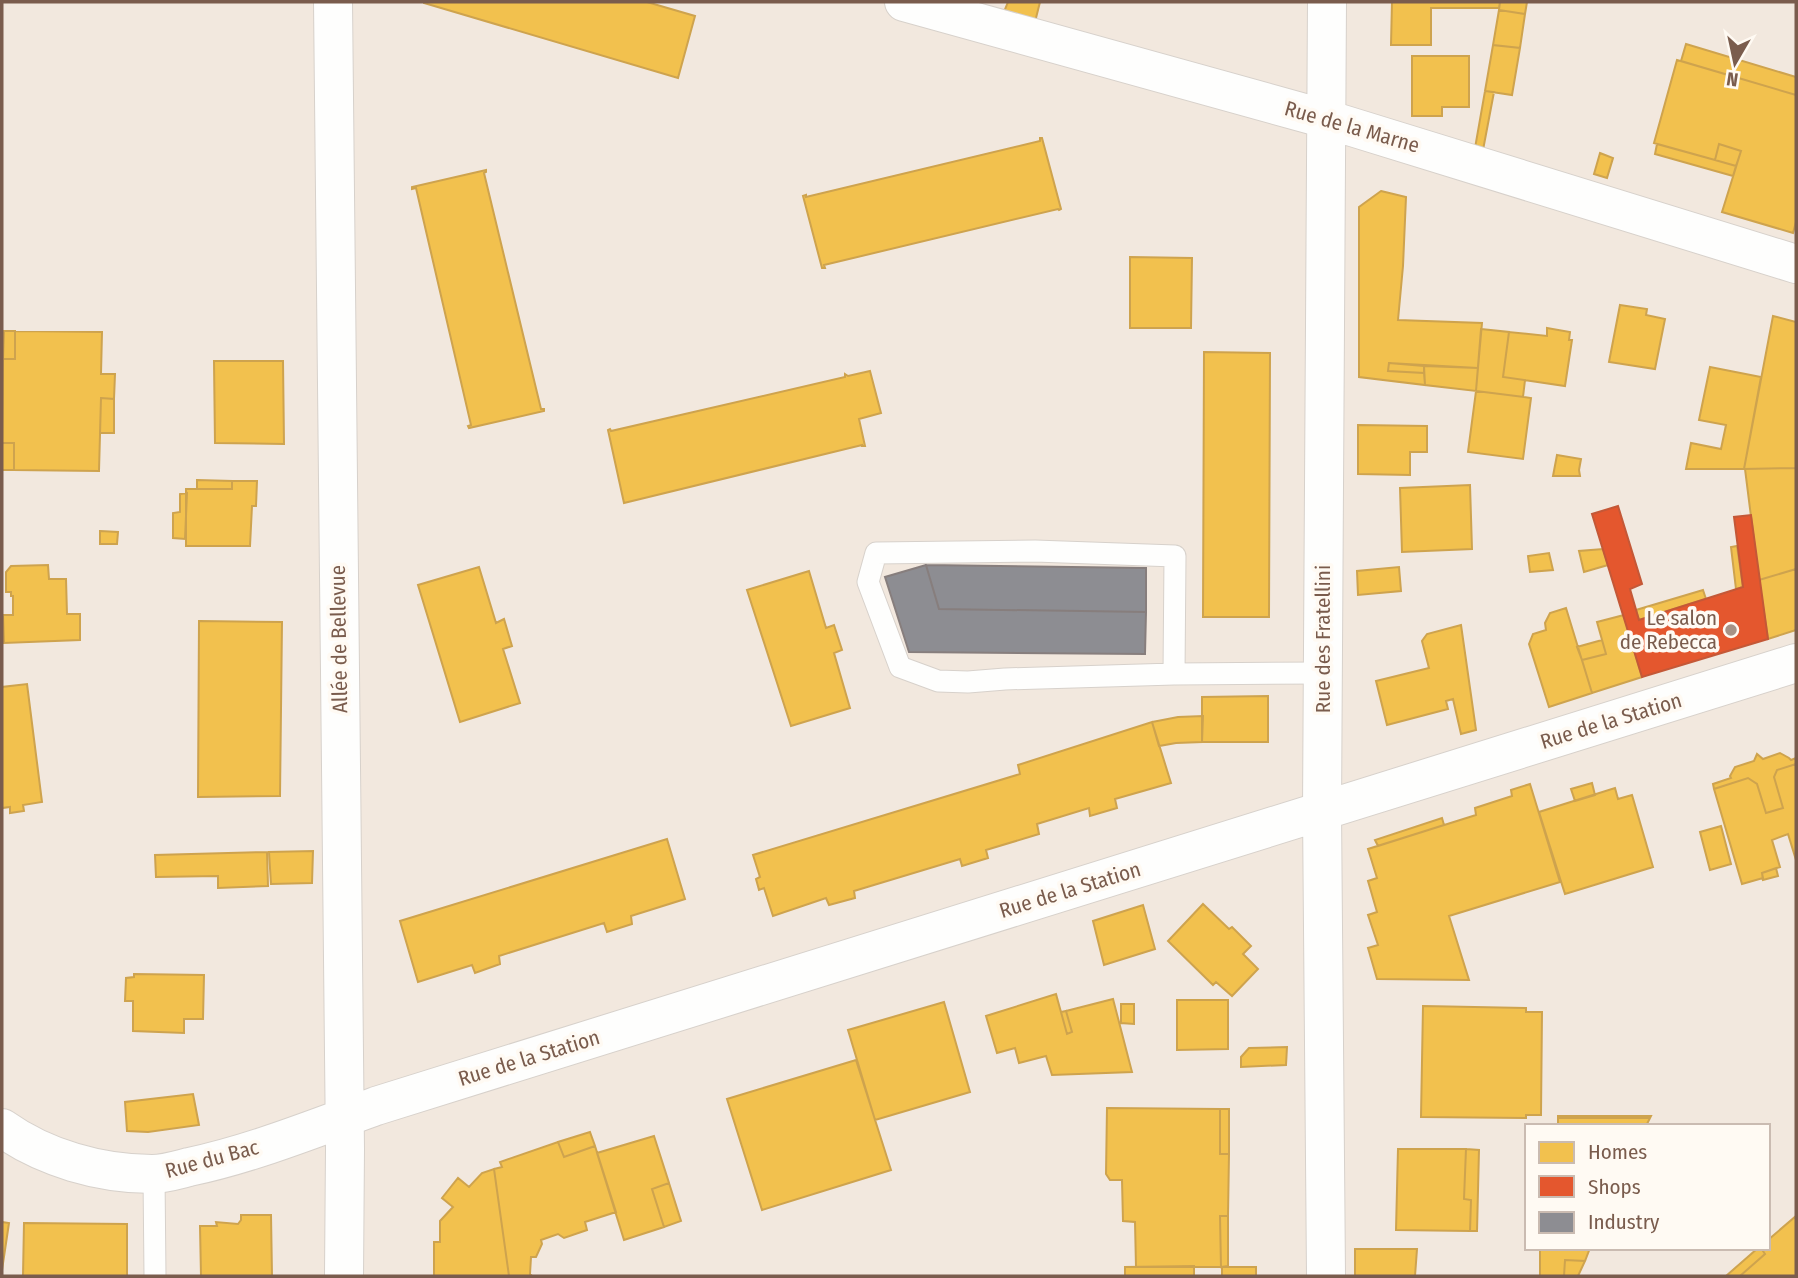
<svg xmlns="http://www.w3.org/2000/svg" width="1798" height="1278" font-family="'Fira Sans Condensed',sans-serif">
<rect width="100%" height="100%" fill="#f9f5f0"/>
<path fill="#f2e8de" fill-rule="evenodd" d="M2 2H1796V1276H2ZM1527 1126H1768V1248H1527Z"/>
<path fill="#f2c14e" stroke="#cea34e" stroke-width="2" d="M424 2H647L695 16 678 78 424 3Z
M1008 2H1040L1035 22 1004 12Z
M1392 2H1500L1499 8H1431V45H1391Z
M1500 2H1527L1525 14 1499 10Z
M1499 10 1525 14 1520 48 1493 45Z
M1686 44 1796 77V95L1681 61Z
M1493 45 1520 48 1512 95 1485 91Z
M1412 56H1469V107H1442V116H1412Z
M1677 60 1796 95V222L1793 233 1722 212 1741 151 1719 144 1715 160 1654 143Z
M1485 91 1494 92 1483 150 1475 148Z
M1040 138H1042L1061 209 1059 210 1058 209 824 265 825 268H822L803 196 806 195V197L1040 141Z
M1657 144 1715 160 1736 166 1733 176 1655 154Z
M1719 144 1741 151 1736 166 1715 160Z
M1600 153 1613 158 1607 178 1594 174Z
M486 170V172L484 173 541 409H544V411L469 428 468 426 471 425 416 188 412 189V187Z
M1381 191 1406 197 1403 266 1398 320 1482 323 1478 368 1389 363 1388 371 1424 373 1425 385 1359 377V207Z
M1130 257 1192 258 1191 328H1130Z
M1620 305 1647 309 1646 315 1665 319 1655 369 1609 362Z
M1773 316 1796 322V468L1744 469Z
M1547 328 1570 332 1569 340H1572L1565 386 1503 377 1509 332 1547 336Z
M1481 329 1509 332 1503 377 1525 380 1523 397 1476 391Z
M4 331H15V359H3Z
M15 331 102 332 101 374H115L114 399 101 398 99 471 14 470V443H2L3 359H15Z
M1204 352 1270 353 1269 617H1203Z
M214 361H283L284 444 215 443Z
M1389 363 1424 366V373L1388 371Z
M1424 366 1478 368 1476 391 1425 385Z
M1710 367 1761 377 1744 469H1686L1691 443 1721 449 1726 425 1699 420Z
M870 371 881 413 859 419 865 446H862V445L624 503 608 430 610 429 611 431 845 377V374L848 376Z
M1476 391 1531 398 1523 459 1468 452Z
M101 398 114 399V433H100Z
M1358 425 1427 426V452H1410V475L1358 474Z
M2 443H14V470H2Z
M1557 455 1581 459 1579 470 1580 476H1553Z
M1796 468V569L1759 580 1745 469Z
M197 480 232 481V489H197Z
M232 481H257L256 506H252L250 546H186V489H232Z
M1470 485 1472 549 1402 552 1400 488Z
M187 493 185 539 173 538V513L180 512V494Z
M100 531 118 532 117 544H100Z
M1737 546 1743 587 1736 589 1731 547Z
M1603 549 1608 565 1584 572 1579 551Z
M1549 553 1553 570 1530 572 1528 556Z
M48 565 49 579H66L67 614H80V640L4 643 3 615H13V596H11V592H6V572L11 566Z
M479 567 496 623 504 619 512 646 503 649 520 703 460 722 418 585Z
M1399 567 1401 591 1358 595 1357 571Z
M1796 569V630L1768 639 1759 580Z
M809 571 826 628 834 625 842 650 834 653 850 708 791 726 747 590Z
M1703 590 1706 599 1639 620 1636 610Z
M1566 608 1592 693 1549 707 1529 644 1533 634 1546 630 1545 623 1550 613Z
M1624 615 1642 677 1592 693 1582 660 1606 654 1597 622Z
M199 621 282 622 280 796 198 797Z
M1461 625 1476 730 1461 734 1453 699 1446 701 1448 709 1387 725 1376 681 1429 668 1422 641 1427 634Z
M1602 640 1606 654 1582 660 1577 647Z
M27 684 42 802 23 805 24 811 10 813V807L2 808V687Z
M1268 696V742H1202V697Z
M1203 716 1202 742 1176 743 1159 746 1152 722 1178 717Z
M1152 722 1171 783 1115 799 1117 808 1090 816 1089 808 1037 824 1039 834 986 850 988 858 962 866 960 859 854 891 855 898 829 905 826 898 773 916 764 888 759 890 756 879 760 877 753 855 1020 774 1018 765Z
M1780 753 1789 758 1791 760 1796 758V764L1777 770 1774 777 1783 808 1766 813 1757 784 1748 778 1714 789 1713 784 1731 778 1730 776 1735 767 1754 761 1757 754 1763 759Z
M1796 764V860L1788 834 1772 840 1780 867 1762 873 1763 878 1742 884 1714 789 1748 778 1757 784 1766 813 1783 808 1774 777 1777 770Z
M1592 783 1595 795 1575 801 1571 789Z
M1530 784 1560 882 1449 916 1469 980 1377 979 1368 948 1378 945 1368 915 1377 912 1368 881 1377 878 1368 849 1476 815 1475 808 1512 796 1511 790Z
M1615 788 1618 799 1632 795 1653 867 1565 894 1539 812Z
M1442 818 1444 825 1378 846 1375 840Z
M1721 826 1731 864 1710 870 1700 832Z
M667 839 685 899 631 916 632 924 607 932 604 923 499 956 500 964 475 973 472 965 418 982 400 921Z
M313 851 312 883 271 884 269 852Z
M267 852 268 886 218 888V876L156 877 155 855Z
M1776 868 1778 876 1763 880 1762 873Z
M1203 904 1229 929 1232 927 1251 946 1243 954 1258 969 1232 996 1216 982 1213 985 1168 941Z
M1143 905 1155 949 1104 965 1093 921Z
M134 974 204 975 203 1019H184V1033L133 1031V1001H125L126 978 134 977Z
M1056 994 1067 1034 1072 1032 1066 1011 1113 999 1132 1072 1052 1075 1046 1056 1019 1063 1015 1048 997 1053 986 1016Z
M1177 1000H1228V1049L1177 1050Z
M944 1002 970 1092 875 1120 848 1030Z
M1121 1004H1134V1024L1121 1023Z
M1423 1006 1526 1008V1012H1542L1541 1115H1526V1118L1421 1117Z
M1066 1011 1072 1032 1067 1034 1061 1012Z
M1287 1047 1286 1065 1241 1067V1057L1249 1048Z
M856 1060 891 1170 762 1210 727 1099Z
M193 1094 199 1125 148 1132 127 1131 125 1102Z
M1107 1108 1220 1109V1154H1229L1228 1216H1220L1221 1267H1136L1135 1222 1123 1221 1122 1180H1110L1106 1174Z
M1220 1109H1229V1154H1220Z
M1558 1116H1651L1650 1118H1558Z
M1558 1118H1650L1646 1126H1558Z
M590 1132 595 1146 564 1157 558 1142Z
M654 1136 669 1183 652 1189 664 1227 624 1240 597 1153Z
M558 1142 564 1157 595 1146 616 1212 585 1222 587 1230 564 1238 558 1234 541 1240 542 1244 536 1257H531L530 1274 532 1276H509L494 1169 502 1167 500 1162Z
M1398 1149H1466L1464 1199 1471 1200 1470 1231 1396 1230Z
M1466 1149 1479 1150 1477 1231H1470L1471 1200 1464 1199Z
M494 1169 509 1276H434V1242H440V1221L453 1207 442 1198 458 1178 469 1187 482 1173Z
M669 1183 681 1221 664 1227 652 1189Z
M241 1215H271L272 1276H201L200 1226H217L216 1222 238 1224 241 1220Z
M1220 1216H1228V1266L1221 1267Z
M1796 1216V1276H1740L1765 1254 1761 1248H1768V1240Z
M2 1222 9 1223 2 1270Z
M24 1223 127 1224V1276H23Z
M1540 1248H1590L1585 1261 1565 1260 1564 1276H1540Z
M1758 1248H1761L1765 1254 1740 1276H1726Z
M1355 1249H1417L1415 1276H1355Z
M1565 1260 1585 1261 1578 1276H1564Z
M1194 1266V1276H1125V1267Z
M1222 1267H1256V1276H1222Z"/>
<path fill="#e4572e" stroke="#c45837" stroke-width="2" d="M1618 506 1642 584 1630 589 1639 620 1743 587 1734 517 1751 515 1768 639 1642 677 1592 514Z"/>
<path fill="#8d8d92" stroke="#877e7d" stroke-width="2" d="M926 565 1146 568V612L939 609Z
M926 565 939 609 1146 612 1145 654 909 652 885 577Z"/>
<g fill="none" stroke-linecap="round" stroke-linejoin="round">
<defs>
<path id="service" d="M1174 674 1175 556 1035 551 876 553 868 582 900 667 938 681 968 682 1005 679 1174 674 1322 673
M154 1175 155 1276"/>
<path id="minor" d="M333 2 345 1149 344 1276
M904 2 1326 119 1796 264
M2 1128C44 1158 100 1174 152 1174 164 1174 177 1170 189 1167 251 1154 316 1128 376 1106L1796 663
M1326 1276 1322 811 1327 2"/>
</defs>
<use href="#service" stroke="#d7d1cb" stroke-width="23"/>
<use href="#minor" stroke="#d7d1cb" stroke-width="40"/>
<use href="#service" stroke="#fefefd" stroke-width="21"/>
<use href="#minor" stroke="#fefefd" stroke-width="38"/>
</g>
<circle fill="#a69286" stroke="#fffaf3" stroke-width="2.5" cx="1731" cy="630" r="7"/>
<g text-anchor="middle" stroke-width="7" stroke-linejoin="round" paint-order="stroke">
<g font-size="21" fill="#7a5c4d" stroke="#fffaf3">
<text transform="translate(1352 127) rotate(16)" y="7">Rue de la Marne</text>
<text transform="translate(339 639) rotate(-91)" y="7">Allée de Bellevue</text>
<text transform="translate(1323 639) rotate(-90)" y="7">Rue des Fratellini</text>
<text transform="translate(1611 721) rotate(-17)" y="7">Rue de la Station</text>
<text transform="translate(1070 890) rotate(-17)" y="7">Rue de la Station</text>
<text transform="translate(529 1058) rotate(-17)" y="7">Rue de la Station</text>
<text transform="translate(212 1159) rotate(-15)" y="7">Rue du Bac</text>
</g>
<g font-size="21" fill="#7a5c4d" stroke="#fffaf3" text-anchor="end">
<text x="1717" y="625">Le salon<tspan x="1717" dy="24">de Rebecca</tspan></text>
</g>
</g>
<rect width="1798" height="1278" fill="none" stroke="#7a5c4d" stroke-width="7"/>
<rect x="1525" y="1124" width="245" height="126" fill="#fffaf3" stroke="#cabbb1" stroke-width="2"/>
<rect x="1539" y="1142" width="35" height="21" fill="#f2c14e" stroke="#cabbb1" stroke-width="2"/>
<text x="1588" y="1159" font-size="21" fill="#7a5c4d">Homes</text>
<rect x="1539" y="1176" width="35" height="21" fill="#e4572e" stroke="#cabbb1" stroke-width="2"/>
<text x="1588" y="1194" font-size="21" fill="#7a5c4d">Shops</text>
<rect x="1539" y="1212" width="35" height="21" fill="#8d8d92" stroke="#cabbb1" stroke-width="2"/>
<text x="1588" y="1229" font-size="21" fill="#7a5c4d">Industry</text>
<g transform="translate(1735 63) rotate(189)" stroke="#fffaf3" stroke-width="5" paint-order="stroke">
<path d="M0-5L12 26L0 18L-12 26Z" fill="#7a5c4d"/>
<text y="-10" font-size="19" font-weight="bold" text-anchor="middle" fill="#7a5c4d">N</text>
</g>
</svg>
